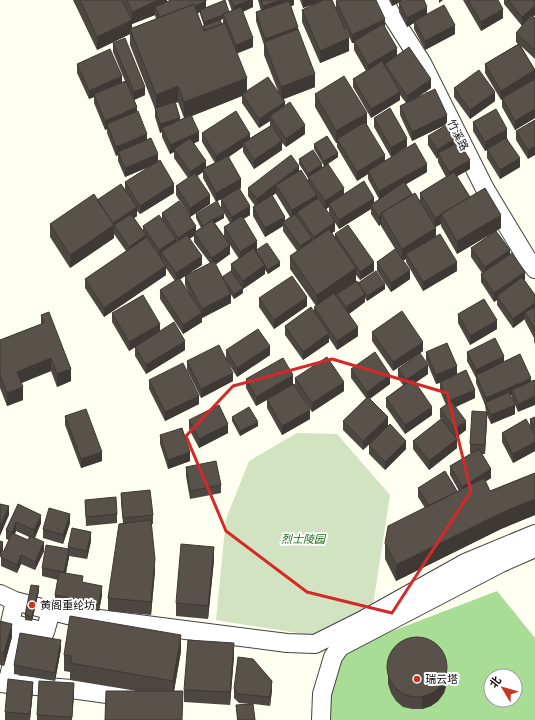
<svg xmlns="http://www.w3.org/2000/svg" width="535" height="720" font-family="'Noto Serif','Noto Sans SC',serif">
<rect width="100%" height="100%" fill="#fffff1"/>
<path fill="#a9dd96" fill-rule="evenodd" d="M497 591 535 638V720H326L327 691 343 650ZM491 676H515V700H491Z"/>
<path fill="#d1e3c0" d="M297 433 337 434 390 495 372 612 316 636 216 620 226 519 249 461Z"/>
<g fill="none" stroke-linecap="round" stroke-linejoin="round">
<defs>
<path id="minor" d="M384 0 392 16 422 63 485 189 526 257 535 269
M0 594 15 601 68 615 287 643 315 644 361 621 465 563 535 534
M15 601 10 623 45 632 51 611
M0 683 71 689 129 697
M7 684 21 627
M321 720 322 694 333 657 340 647 501 563 535 548"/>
</defs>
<use href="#minor" stroke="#424242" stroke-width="20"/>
<use href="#minor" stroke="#fff" stroke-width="18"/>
</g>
<path fill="#4c4740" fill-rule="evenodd" d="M73 0H167V2L169 1V0H206V8L229 12 232 11 228 0H253V7L243 12 253 47 237 53 247 91H278L264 55V45L256 21V12L261 11 258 0H294V5L291 6 315 87 284 99 285 106 305 134 286 147 282 143V150L254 169 243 152V147L229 157 241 188 240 189 250 215 243 219 257 249 280 266 268 274 265 270V274L243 289V293L234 299 230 293 231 303 202 318V322L183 334 160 299V290L175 281 166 268V275L104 317 85 288V279L126 251 114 234V238L70 268 50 237V224L97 200 125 189V182L153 165 125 177 118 161V155L116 156 107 133V129L105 130 94 103V97L89 99 77 73V64L122 82 125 81 113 52V43L145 95 134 100 137 112 147 139 158 162 174 193 140 214 137 211V216L134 218 143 231V226L162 218V213L196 231 201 228 196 218V214L224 218 215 223 230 245 224 236V227L230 223 221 208V199L224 197 216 202 203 178V172L197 176 210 204 190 217 176 195V186L188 178 174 158V152L170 154 162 137V132L160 133 155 117V109L130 45V34L97 50ZM200 12V14L204 26 203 29 197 14ZM155 15 156 19 132 28V23V24ZM223 19V23L222 24 220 20ZM242 96V103L259 128 270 121V126L250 138 202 133V142L215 163 206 167 194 143 199 141 192 116ZM178 102 184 118 180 120 176 103ZM194 236V242L210 263 185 276V285L190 295 180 279 202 265 190 238ZM230 245 239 259 231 264V272L222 278 215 265 230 254Z
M300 0H332L336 8V1L385 27 397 55 431 88 413 100 447 124 412 141 400 115V106L406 103 400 95V100L371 118 353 87V79L366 71 354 50V43H352L345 28 349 51 320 63 302 22V10L316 3 303 8Z
M389 0H404L392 6Z
M463 0H498L503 18 481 31Z
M504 0H534L535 1V15L533 17 535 18V59L521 46 535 70V118L515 130 502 107V99L501 100 485 73V64L518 44 516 42V33L522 26 504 4Z
M399 3 427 14 455 34 425 50 414 29V23L407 27 399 12Z
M454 88 495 101 470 119 454 97Z
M315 94 367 125 385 161 427 172 406 184 412 194 420 201V193L446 177 438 162V157L437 159 428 145V136L456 143 470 169 457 176 470 197 501 228 496 231 525 281 535 295V344L534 342V338L525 321V319L513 328 497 305V300L494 302 481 282V274L482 273 471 257V248L494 232 457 254 441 226V224L435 227 426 212 436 236 457 271 423 291 406 262V259L403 261 410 279 391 292 377 271V262L397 252 381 226V224L379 226 371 214V209L339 229 329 213V207L326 209 335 231 332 233 335 237V234L374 271 360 280 356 275V281L358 283 385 289 367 301 365 298V302L349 314 358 336 337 350 329 338V342L303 360 285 335V326L314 312V307L316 306 290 269V256L297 251 283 231V226L265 237 253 216V207L255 206 248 196V188L299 171 308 181V178L299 164V159L322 167 324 166 314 149V144L338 157 328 164 344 194 374 203 379 199 368 179V174L357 181 337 147V143H336L315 107ZM276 193V194L290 217 285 221 272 196Z
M374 118 407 147 391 157 374 127Z
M535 120 528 159 516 140V131Z
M473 122 507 138 520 167 500 179 487 158V150L485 151 473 131Z
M259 298 307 306 274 329 259 307Z
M112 313 160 331 185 350 146 374 135 356V347L129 351 112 322Z
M458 314 497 329 470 345 458 323Z
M41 315 71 381 57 387 51 371 22 383 23 400 7 406 0 388V340L41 324Z
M372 332 423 351 393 371 372 341Z
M226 350 270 355 237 377 227 361 233 381 201 398 187 370V361L226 358Z
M426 352 457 374 475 398 456 407 466 430 456 438 457 448 429 470 413 449V441L441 419 440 418V409L446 405 440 391V383L436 384 428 365V374L415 383 432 415 405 434 386 407V398L403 385 398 378V369L428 364 426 361Z
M467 352 504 362 520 354 518 412 512 398V395L511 396 515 414 491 424 487 415 485 454H482L491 478 485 482 490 491 535 473V515L501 529 396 581 385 559V543L425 508 418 497V488L457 492 459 491 450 475V466L472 453H470V444L486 412 485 405 476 383V378L467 361Z
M351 369 390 384 370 399 388 426 363 450 343 430V421L366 398 351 378Z
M295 378 344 391 312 412 302 397 310 419 282 435 267 408V400L256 406 246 388V379L293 384 295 386Z
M149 380 199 404 165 421 149 389Z
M65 416 102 461 81 468 65 425Z
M232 417 258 426 240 436 232 421Z
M535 417V451L513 463 502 442V433L530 427V419Z
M189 420 228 433 199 448 189 429Z
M160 435 190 461 168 469 160 444Z
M369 445 406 449 385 470 369 454Z
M186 467 221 485V493L190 499 186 476Z
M121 493 153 515V524H151L155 571 151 615 108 611V598L123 523 121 502Z
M85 500 117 514V523L86 526Z
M18 504 41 523 35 538 44 551 35 570 21 564 17 573 1 566V557L9 540 6 539V530ZM16 531 29 537 28 540 15 534Z
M70 523 63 544 43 538V529Z
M91 541 87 559 69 556 66 574 83 582 102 595 99 611 55 604V595L58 580 42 576V568L68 549V547Z
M214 560 208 619 176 616V603Z
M39 591 32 621 25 620V615Z
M0 621 12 637 4 666 0 665Z
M61 649 55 681 14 674V665Z
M181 651 174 691H137L70 680V672L64 671V655Z
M234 656 230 705 184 702V690Z
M388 671 447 683 444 693 438 701 431 706 422 709H412L403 707 396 701 391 693 388 684Z
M234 689 272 690 270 706 253 704 255 720H237L236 705 250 704 239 703 234 698Z
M33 690 30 720H5V712Z
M74 692 72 720H37V715Z"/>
<path fill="#3e3934" d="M159 0H167V9L155 7V15L132 24V12Z
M250 0H253V7L234 15V6Z
M282 0H294V5L263 15V6Z
M303 0H325L303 8Z
M392 0H404L392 6Z
M439 0H443L439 3Z
M206 1V10H200V12L162 30V21Z
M535 6V15L522 26V17Z
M427 7V16L414 21V23L407 27V18Z
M503 9V18L481 31V22Z
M223 15V19L204 27V22Z
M385 19V27L354 41V43H352V35Z
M132 20V33L130 29V34L97 50V37Z
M455 25V34L425 50V41Z
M298 27V36L265 44V39Z
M253 38V47L236 54V45Z
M349 38V51L320 63V51Z
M397 48V57L368 74V65Z
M535 70V79L502 98V99L501 100V91Z
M315 74V87L281 100V87Z
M122 76V85L94 94V97L89 99V91Z
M247 78V94H242V96L184 119V102Z
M431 79V88L407 105V96Z
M178 86V102L156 111V95Z
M145 87V95L134 100V92Z
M400 92V100L371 118V109Z
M495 92V101L470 119V110Z
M285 102V111L270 116V121L259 128V119Z
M137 107V116L107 124V129L105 130V121Z
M535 109V118L515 130V121Z
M367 113V125L337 139V143H336V131Z
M447 115V124L412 141V132Z
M180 118V127L162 128V132L160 133V124Z
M305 125V134L286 147V139Z
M507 129V138L485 151V142Z
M199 132V141L176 152 174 149V152L170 154V145Z
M147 134V143L118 152V155L116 156V147Z
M250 134V143H243V147L216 165V156Z
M407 138V147L391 157V148Z
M456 138V146L438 153V157L437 159V150Z
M282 141V150L254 169V160Z
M535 146V155L528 159V150Z
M338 153V157L324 166V161Z
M158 154V163L125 177V168Z
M385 155V164L368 171V174L357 181V172Z
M520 158V167L500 179V170Z
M470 160V169L449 181V172Z
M206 161V170L203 169V172L190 181V172Z
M322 164V169L308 178V174Z
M427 164V172L379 200V191Z
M299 166V175L276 185V193L257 208V199Z
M241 179V188L216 202V193Z
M174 184V193L140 214V206Z
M344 188V196L329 204V207L325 210V201Z
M210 195V204L190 217V208Z
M317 195V204L297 212V216L292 219V210Z
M374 198V207L371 205V209L339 229V220Z
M250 206V215L232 226V217Z
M137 207V216L117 230 114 225V238L70 268V255L113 223Z
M224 214V218L203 230V226Z
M381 215V224L379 226V217Z
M441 215V224L435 227V218Z
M501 215V228L457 254V241Z
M285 217V224L283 222V226L265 237V228Z
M335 222V231L314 245V237Z
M196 226V235L194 233V236L178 246V238Z
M436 228V241L406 254V259L402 261V249Z
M146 235V244L129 256V247Z
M312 238V246L300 255V246Z
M176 239V248L161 252V258L159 259V250Z
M257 241V250L240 261V252Z
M230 245V254L212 267V258Z
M510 250V259L485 276V267Z
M202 256V265L176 282V273Z
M280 262V266L268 274V270Z
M374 262V271L360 280V272Z
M457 262V271L423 291V282Z
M265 265V274L243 289V281Z
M166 266V275L104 317V308Z
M356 268V281L317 308V295Z
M410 270V279L391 292V283Z
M525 272V281L499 299 497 296V300L494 302V293Z
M385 284V289L367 301V296Z
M243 288V293L234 299V294Z
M231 294V303L202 318V309Z
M365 294V302L346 316V307Z
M307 297V306L274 329V320Z
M535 303V312H525V319L513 328V319Z
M202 313V322L183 334V325Z
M497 320V329L470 345V336Z
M160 324V332L129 351V342Z
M358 327V336L337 350V341Z
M329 333V342L303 360V352Z
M185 341V350L146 374V365Z
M423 342V351L393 371V362Z
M270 346V355L237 377V368Z
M504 356V365L476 375V370Z
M51 358V371L17 384V372Z
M428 365V374L406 389V380Z
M457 366V375L436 384V375Z
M71 369V381L57 387V374Z
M233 373V381L201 398V389Z
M293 375V384L256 406V397Z
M390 375V384L367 400V392Z
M531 378V387L512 390V395L487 407 486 405V398Z
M344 382V391L312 412V403Z
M23 387V400L7 406V393Z
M475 390V398L448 410V401Z
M199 396V404L165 421V412Z
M535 396V405L518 412V404Z
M515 405V414L491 424V415Z
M432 407V415L405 434V425Z
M310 410V419L282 435V426Z
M487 412V421L485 454V445Z
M388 417V426L363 450V441Z
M466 421V430L455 438V429Z
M258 422V426L240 436V431Z
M228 424V433L199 448V439Z
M457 439V448L429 470V461Z
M406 441V449L385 470V462Z
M535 442V451L513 463V454Z
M102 452V461L81 468V459Z
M190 452V461L168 469V460Z
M491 469V478L462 496V487Z
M535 499V515L501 529 396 581V565L501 513Z
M9 506V515L0 536V527Z
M70 514V523L63 544V535Z
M41 515V523L34 539V530Z
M16 522V531L12 541V533Z
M91 532V541L87 559V551Z
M3 542V551L0 558V550Z
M44 542V551L35 570V562Z
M214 547V560L208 619V606Z
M69 549V558L64 581V572Z
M21 555V564L17 573V565Z
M155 559V571L151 615V602Z
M39 586V591L32 621V617Z
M102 586V595L99 611V603Z
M12 624V637L4 666V653Z
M181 635V651L173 697V681Z
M61 640V649L55 681V673Z
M234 643V656L230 705V692Z
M447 670V683L444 693 438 701 431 706 422 709V697Z
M272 681V690L270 706V697Z
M33 682V690L30 720V714Z
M74 683V692L72 720Z"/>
<path fill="#58524b" stroke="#3e3934" d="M80 0H122L132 20 97 37Z
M127 0H159L132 12Z
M171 0H206V1L195 6 194 4 160 17 155 7Z
M225 0 229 12 223 14V15L204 22 200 10Z
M231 0H250L234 6Z
M261 0H282L263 6Z
M323 0H332L349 38 320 51 302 10Z
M338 0H376L385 19 352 35 336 1Z
M406 0H424L427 7 407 18 399 3Z
M468 0H498L503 9 481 22Z
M508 0H534L535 1V6L522 17Z
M289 1 298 27 265 39 256 12Z
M194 4 204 31 225 23 247 78 184 102 178 86 156 95 130 29Z
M444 5 455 25 425 41 414 21Z
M241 7 253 38 236 45 223 14Z
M531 15 535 18V50L516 33Z
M220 20 222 24 205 30 203 26Z
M383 24 397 48 368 65 354 41Z
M298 29 315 74 281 87 264 42Z
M125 38 145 87 134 92 113 43Z
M519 44 535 70 501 91 485 64Z
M409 47 431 79 407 96 385 64Z
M110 49 122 76 89 91 77 64Z
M382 61 400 92 371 109 353 79Z
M479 70 495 92 470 110 454 88Z
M344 76 367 113 336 131 315 94Z
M268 77 285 102 259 119 242 94Z
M535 79V109L515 121 502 98Z
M126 81 137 107 105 121 94 94Z
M435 89 447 115 412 132 400 106Z
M175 102 180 118 160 124 155 108Z
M290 102 305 125 286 139 270 116Z
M390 108 407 138 391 148 374 118Z
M496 109 507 129 485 142 473 122Z
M138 111 147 134 116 147 107 124Z
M236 111 250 134 216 156 202 133Z
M191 115 199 132 170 145 162 128Z
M535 120V146L528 150 516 131Z
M365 122 385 155 357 172 337 139Z
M448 124 456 138 437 150 428 136Z
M272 125 282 141 254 160 243 143Z
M327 136 338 153 324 161 314 144Z
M151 138 158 154 125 168 118 152Z
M190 138 206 161 190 172 174 149Z
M506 138 520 158 500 170 487 149Z
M459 142 470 160 449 172 438 153Z
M415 143 427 164 379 191 368 171Z
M313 150 322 164 308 174 299 159Z
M291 155 299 166 257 199 248 188Z
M228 156 241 179 216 193 203 169Z
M160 160 174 184 140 206 125 182Z
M328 164 344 188 325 201 308 177Z
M301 170 317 195 292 210 276 185Z
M454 172 470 197 441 214V215L435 218 420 193Z
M195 173 210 195 190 208 176 186Z
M364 181 374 198 339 220 329 204Z
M404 182 412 194 381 213V215L379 217 371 205Z
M121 184 137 207 113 223 97 200Z
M239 188 250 206 232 217 221 199Z
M485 188 501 215 457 241 441 214Z
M415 193 436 228 402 249 381 213Z
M94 194 114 225 70 255 50 224Z
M272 195 285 217 265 228 253 207Z
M318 198 335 222 314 237 297 212Z
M179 201 196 226 178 238 162 213Z
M217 201 224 214 212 220 203 226 196 214Z
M131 214 146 235 129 247 114 225Z
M295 214 312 238 300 246 283 222Z
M159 215 176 239 159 250 143 226Z
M242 216 257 241 240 252 224 227Z
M212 220 230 245 212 258 194 233Z
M348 225 374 262 360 272 335 234Z
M329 229 356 268 317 295 290 256Z
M496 231 510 250 485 267 471 248Z
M440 234 457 262 423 282 406 254Z
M187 235 202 256 176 273 161 252Z
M147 237 166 266 104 308 85 279Z
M267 243 280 262 268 270 255 251Z
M254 248 265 265 243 281 231 264Z
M395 249 410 270 391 283 377 262Z
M512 253 525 272 494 293 481 274Z
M214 261 231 294 202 309 185 276Z
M231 271 243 288 234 294 222 277Z
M376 271 385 284 367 296 358 283Z
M292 276 307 297 274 320 259 298Z
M522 277 535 295V303L513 319 497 296Z
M179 278 202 313 183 325 160 290Z
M357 281 365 294 346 307 337 294Z
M334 293 358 327 337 341 314 307Z
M143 295 160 324 129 342 112 313Z
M484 299 497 320 470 336 458 314Z
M311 307 329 333 303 352 285 326Z
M535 307V330L525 312Z
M402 311 423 342 393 362 372 332Z
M49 312 71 369 57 374 51 358 17 372 23 387 7 393 0 375V340L44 323 41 315Z
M174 322 185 341 146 365 135 347Z
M258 329 270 346 237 368 226 350Z
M495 338 504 356 476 370 467 352Z
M447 343 457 366 436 375 426 352Z
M219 345 233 373 201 389 187 361Z
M375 352 390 375 367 392 351 369Z
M420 353 428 365 406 380 398 369Z
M520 354 531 378 486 398 476 375Z
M327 357 344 382 312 403 295 378Z
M283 358 293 375 256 397 246 379Z
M183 363 199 396 165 412 149 380Z
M466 370 475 390 448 401 440 382Z
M413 379 432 407 405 425 386 398Z
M534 380 535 381V396L518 404 512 390Z
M294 384 310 410 282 426 267 399Z
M509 392 515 405 491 415 485 403Z
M368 397 388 417 363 441 343 421Z
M451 401 466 421 455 429 440 409Z
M219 405 228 424 199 439 189 420Z
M249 407 258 422 240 431 232 417Z
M86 409 102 452 81 459 65 416Z
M472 411 487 412 485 445 470 444Z
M535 417V428L530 419Z
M441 419 457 439 429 461 413 441Z
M526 419 535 435V442L513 454 502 433Z
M390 424 406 441 385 462 369 445Z
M182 428 190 452 168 460 160 435Z
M479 449 491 469 462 487 450 466Z
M216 461 221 485 190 491 186 467Z
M445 471 457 491 447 497 429 506 418 488Z
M535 473V499L501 513 396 565 385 543 388 526 484 478 490 491Z
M150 490 153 515 123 518 121 493Z
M116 497 117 514 86 517 85 500Z
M0 504 9 506 0 527Z
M18 504 41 515 34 530 16 522 12 533 6 530Z
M49 508 70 514 63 535 43 529Z
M151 520 155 559 151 602 108 598 119 524Z
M72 528 91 532 87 551 68 547Z
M12 533 28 540 30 536 44 542 35 562 21 555 17 565 1 557Z
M0 541 3 542 0 550Z
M181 544 214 547 208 606 176 603Z
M46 545 69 549 64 572 42 568Z
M59 572 83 576 82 582 102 586 99 603 55 595Z
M31 585 39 586 32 617 25 615Z
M70 616 181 635 173 681 70 663 72 656 64 655Z
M0 621 12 624 4 653 0 652Z
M20 633 61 640 55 673 14 665Z
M387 667a30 30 0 1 1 60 0a30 30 0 1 1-60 0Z
M188 640 234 643 230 692 184 690Z
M238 657 253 659 272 681 270 697 239 694 234 689Z
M8 679 33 682 30 714 5 712Z
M39 681 74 683 72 717 37 715Z
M106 691H183L182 720H105Z
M253 704 255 720H238L236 705Z"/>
<path fill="none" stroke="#d62828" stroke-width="3" stroke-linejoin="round" d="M332 359 447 393 471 491 392 613 307 592 226 531 186 436 233 386Z"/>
<g fill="#c63720" stroke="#fff" stroke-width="1.5">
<circle cx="32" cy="605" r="4"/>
<circle cx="417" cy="679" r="4"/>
</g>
<g text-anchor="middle" stroke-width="4" stroke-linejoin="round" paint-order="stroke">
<g font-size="11" fill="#0f0f0f" stroke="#fff">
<text transform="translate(458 135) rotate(63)" y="4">竹溪路</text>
</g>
<g font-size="11" font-style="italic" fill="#1d6a1b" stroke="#fff">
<text x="303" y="543">烈士陵园</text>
</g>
<g font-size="11" fill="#0f0f0f" stroke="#fff" text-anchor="start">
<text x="40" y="609">黄阁重纶坊</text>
<text x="425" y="683">瑞云塔</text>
</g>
</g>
<g transform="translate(503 688) rotate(308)"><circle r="19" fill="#ffffff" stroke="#9f9f9f"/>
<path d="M0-3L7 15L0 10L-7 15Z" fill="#c63720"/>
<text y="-6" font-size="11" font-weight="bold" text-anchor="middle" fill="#0f0f0f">北</text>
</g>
</svg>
